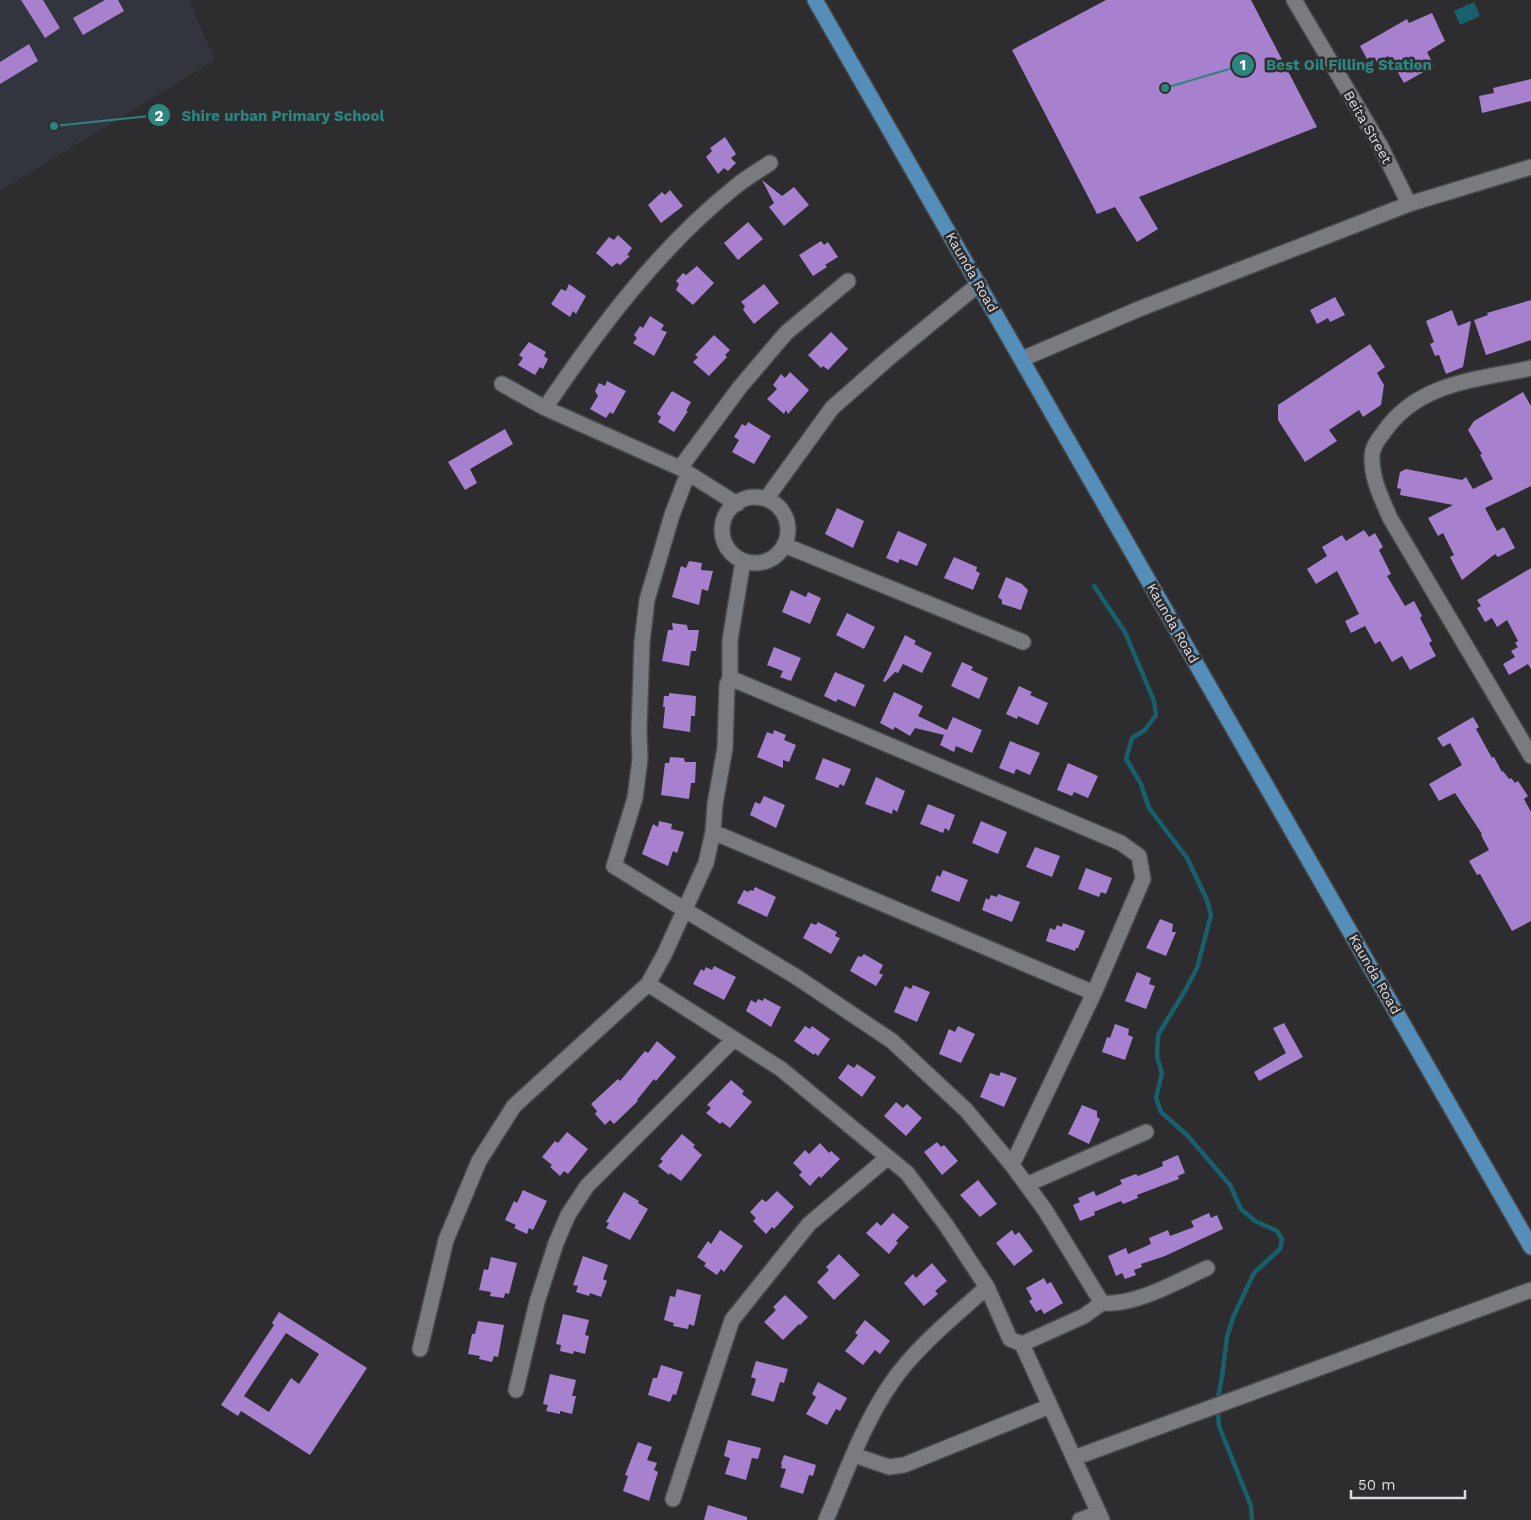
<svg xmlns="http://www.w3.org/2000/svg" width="1531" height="1520" font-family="'Work Sans',sans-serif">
<rect width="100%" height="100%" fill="#2d2d30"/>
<path fill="#33353e" d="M0 0H189L215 60 0 191Z"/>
<path fill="#19606d" d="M1474 2 1480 16 1460 25 1454 11Z"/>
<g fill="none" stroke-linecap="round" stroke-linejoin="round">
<path stroke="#19606d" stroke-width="4.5" d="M1094 586 1125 632 1154 701 1156 715 1145 730 1132 738 1126 759 1141 784 1149 808 1187 858 1207 900 1211 915 1197 968 1186 989 1158 1035 1157 1057 1162 1073 1156 1098 1161 1112 1187 1135 1230 1185 1241 1209 1255 1221 1277 1231 1282 1239 1280 1249 1254 1273 1234 1315 1227 1337 1222 1377 1217 1403 1219 1426 1251 1506 1252 1520"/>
</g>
<path fill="#a781ce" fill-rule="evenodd" d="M21 0H43L60 28 45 38Z
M105 0H118L124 11 83 35 73 18Z
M1106 0H1251L1317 127 1139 197 1158 229 1137 242 1115 207 1097 214 1012 50Z
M1432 13 1445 41 1427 52 1434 66 1404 83 1388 56 1374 64 1370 57 1367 59 1360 46 1407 19 1409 23Z
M29 44 38 61 0 84V62Z
M1531 79V101L1482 113 1479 96 1494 93 1493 88Z
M725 137 736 154 731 158 736 163 728 171 724 168 718 174 706 157 712 151 710 148Z
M762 180 782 196 794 187 809 205 784 226 769 207 774 203Z
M670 190 683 206 661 223 648 205 662 192 665 195Z
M748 222 763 239 738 260 724 243Z
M618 235 632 248 627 255 630 256 620 265 617 263 612 267 596 253 609 237 614 240Z
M821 241 824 245 828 242 838 257 825 265 827 267 813 276 799 255Z
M697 266 714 283 693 305 676 290 679 284 676 281 683 273 686 275Z
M569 284 586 296 576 314 573 311 570 317 551 304 561 289 566 291Z
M764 284 779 303 754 324 743 310 745 306 741 302Z
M1335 297 1345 315 1330 322 1328 318 1317 324 1310 310Z
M1531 300V340L1486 355 1474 320 1488 315 1487 313Z
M1452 310 1458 326 1471 321 1463 367 1446 374 1439 355 1435 356 1430 344 1434 342 1426 321Z
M650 316 664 325 661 330 667 332 654 356 633 343 637 338 634 335 640 326 643 328Z
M831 332 848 349 828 370 823 366 821 368 808 355Z
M714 335 730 350 725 355 727 357 709 376 693 362 698 357 695 355Z
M529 342 546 352 544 356 548 359 543 369 540 367 535 375 518 365 523 358 519 355Z
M1370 344 1385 367 1377 373 1384 385 1381 405 1363 417 1359 410 1329 430 1337 441 1305 462 1278 420V405Z
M790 372 809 390 788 414 786 410 784 414 767 399 777 389 773 385 781 374 785 378Z
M607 381 626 391 613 414 610 412 606 418 590 409 598 396 595 391 599 383 605 386Z
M672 391 691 402 686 411H688L674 432 658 422 661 417 657 414Z
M1523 392 1531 406V486L1485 508 1497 531 1504 527 1515 548 1498 557 1495 554 1462 580 1450 557 1454 555 1443 533 1438 536 1428 518 1453 505 1400 495 1401 489 1397 488 1400 472 1406 469 1462 480 1466 477 1473 489 1493 479 1480 455 1482 454 1468 430 1474 421Z
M748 422 771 436 754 464 732 452 739 440 734 437 742 424 746 426Z
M505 429 513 444 470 469 477 483 465 490 448 462Z
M837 508 864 521 853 548 825 534Z
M1364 530 1369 537 1375 533 1383 547 1379 550 1391 574 1387 576 1405 606 1414 601 1422 616 1420 618 1432 641 1429 643 1436 656 1410 670 1402 656 1392 662 1380 641 1375 644 1365 626 1351 633 1345 621 1359 614 1337 571 1316 584 1307 569 1327 556 1322 547 1342 535 1346 541Z
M898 531 927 544 917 566 900 559 898 563 886 558Z
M954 557 977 567 976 571 980 573 973 590 944 578Z
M689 561 702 563 701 570 713 571 708 591 702 589 699 605 672 597 681 566 686 568Z
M1531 568V669L1528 664 1509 675 1503 664 1515 657 1511 651 1518 647 1515 643 1518 641 1507 620 1497 627 1492 618 1485 622 1477 608 1481 606 1477 600Z
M1006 577 1022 584 1028 590 1021 610 1002 604V600L998 597Z
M791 590 806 597 808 592 821 598 810 624 782 612Z
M847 613 875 627 864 649 836 635Z
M672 623 687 625 688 630H699L696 651H691L689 666 662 661 668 630H673Z
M905 635 916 641 914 644 932 653 922 673 903 664 898 673 895 672 885 682 883 681Z
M774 647 801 658 791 681 780 677 783 671 767 665Z
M962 662 973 667 971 670 988 678 979 699 951 686Z
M835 672 865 685 855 707 838 699 836 702 824 696Z
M1019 686 1032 692 1030 695 1048 703 1038 725 1018 716 1017 719 1006 714Z
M894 692 923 706 918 716 947 730 953 717 982 730 972 753 956 746 954 752 940 745 944 735 915 728 910 736 895 727 893 730 880 723Z
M669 693 696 696 695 716H691L690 732 663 728 665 707H663L664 696H669Z
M1473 717 1479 727 1476 729 1492 758 1494 757 1502 772 1503 771 1509 779 1511 778 1515 783 1518 781 1528 796 1524 799 1531 812V921L1512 931 1480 874 1477 875 1469 861 1489 850 1481 835 1482 834 1455 793 1439 801 1429 784 1462 765 1450 743 1443 747 1437 738Z
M774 730 786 735 784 740 796 745 789 762 783 760V768L757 757 767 732 773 734Z
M1010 741 1040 753 1030 775 1016 769 1014 774 999 768Z
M670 757 684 758 685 762H696L695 783H691L689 799 661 795 665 763H669Z
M823 758 851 769 844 786 840 784 838 788 815 779Z
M1068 763 1098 776 1088 798 1074 792 1072 796 1057 790Z
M876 777 905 791 897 812 893 809 892 814 865 804Z
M764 796 785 805 776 828 750 815 755 802 760 804Z
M928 804 955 815 949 831 945 828 943 833 920 824Z
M659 821 672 824 671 829 684 832 677 853 673 851 668 866 642 854 653 824 658 827Z
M981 821 1007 832 998 854 972 843Z
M1035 847 1060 856 1052 877 1026 867Z
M1086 868 1112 878 1106 894 1101 892 1099 897 1078 889Z
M943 870 968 880 959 902 931 891 937 875 940 877Z
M755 887 776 897 767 917 737 903 744 890 748 892 750 890 753 891Z
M998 894 1020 902 1012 922 982 910 986 898 989 900 991 895 997 897Z
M1160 919 1173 924 1172 932H1176L1166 956 1146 948Z
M818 922 837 932 835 936 840 938 831 954 803 938 811 923 816 925Z
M1063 923 1085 931 1078 948H1076L1075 951 1046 941 1050 928 1055 930 1057 925 1062 927Z
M864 954 883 965 879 973 883 975 876 986 850 971 858 956 861 957Z
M714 966 736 977 724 1000 693 984 701 969 704 971 706 967 712 970Z
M1137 972 1151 978 1149 984 1155 986 1146 1009 1125 1001Z
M913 985 930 992 917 1022 894 1012 905 986 911 989Z
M764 998 781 1007 771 1027 746 1011 751 1000 756 1003 758 999 763 1001Z
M1284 1023 1303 1057 1259 1081 1254 1072 1286 1053 1273 1028Z
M1115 1024 1129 1029 1128 1035 1133 1037 1125 1060 1102 1052 1107 1037 1110 1038Z
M805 1026 810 1029 812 1026 830 1039 818 1056 815 1053 814 1055 794 1041Z
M958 1026 975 1034 961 1063 939 1054 949 1029 955 1032Z
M657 1041 676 1057 656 1081 654 1079 637 1100 638 1101 614 1124 610 1120 605 1125 595 1114 597 1111 591 1104 618 1079 620 1081 645 1051 648 1053Z
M848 1064 854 1068 857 1064 876 1077 862 1097 838 1078Z
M1001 1072 1017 1078 1004 1107 980 1097 990 1073 999 1076Z
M731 1080 744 1091 742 1094 752 1102 730 1128 722 1122 720 1124 706 1113 711 1108 707 1105Z
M896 1102 903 1108 907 1104 922 1118 906 1136 884 1116Z
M1082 1105 1097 1111V1117L1100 1119 1089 1144 1068 1134Z
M567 1132 588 1149 568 1174 564 1171 560 1176 550 1167 552 1165 542 1157 555 1141 558 1143Z
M682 1134 695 1145 693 1147 702 1155 681 1181 670 1173 669 1175 658 1166 663 1161 660 1159Z
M937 1142 941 1147 944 1145 958 1161 942 1175 924 1152Z
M820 1143 829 1153 831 1151 840 1159 821 1178 819 1176 810 1186 799 1175 802 1172 793 1163 805 1150 809 1154Z
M1178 1155 1185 1173 1178 1176 1179 1179 1137 1195 1138 1198 1123 1204 1121 1201 1094 1212 1095 1215 1080 1221 1073 1205 1080 1202 1078 1198 1094 1191 1096 1196 1122 1184 1120 1180 1136 1174 1138 1176 1163 1166 1162 1162Z
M978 1180 997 1204 980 1217 960 1195Z
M523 1190 547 1201 533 1230 529 1228 527 1234 514 1228 516 1225 505 1220 514 1201 517 1203Z
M777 1191 794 1207 774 1229 772 1227 766 1234 753 1221 756 1218 750 1212 762 1199 766 1202Z
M624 1192 639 1201 638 1203 648 1209 630 1240 606 1228 609 1223 606 1222Z
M893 1213 909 1227 896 1241 898 1243 889 1254 866 1233 877 1222 881 1226Z
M1209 1213 1211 1218 1217 1215 1223 1229 1165 1256 1141 1264 1142 1267 1134 1270 1136 1275 1125 1279 1122 1273 1116 1276 1108 1256 1126 1248 1128 1254 1151 1244 1149 1238 1168 1230 1170 1236 1194 1227 1191 1221Z
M720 1230 743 1246 724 1272 721 1269 717 1275 704 1266 706 1263 697 1257 708 1241 711 1244Z
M1012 1230 1015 1235 1019 1232 1033 1251 1014 1266 996 1243Z
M839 1254 860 1275 834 1300 817 1282 829 1270 826 1267Z
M583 1256 608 1265 603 1279 607 1281 601 1297 590 1293 589 1296 576 1292 578 1286 573 1285Z
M491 1257 517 1263 509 1294 505 1293 504 1298 490 1296 491 1292 479 1290 484 1269 488 1270Z
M932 1263 947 1281 935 1291 938 1294 924 1306 904 1283 913 1274 916 1278Z
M1044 1278 1047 1284 1051 1282 1063 1303 1044 1314 1041 1309 1036 1312 1029 1301 1032 1299 1026 1288Z
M677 1289 701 1295 694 1326 689 1324 688 1329 673 1326 674 1323 664 1320 670 1296 675 1297Z
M785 1295 808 1317 800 1325 799 1324 783 1340 764 1322 776 1310 773 1307Z
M279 1312 367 1368 310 1455 241 1411 238 1416 221 1405 274 1325 272 1323ZM286 1333 319 1354 299 1384 291 1378 269 1412 244 1396Z
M563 1314 589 1320 585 1335 589 1336 585 1354 574 1351 573 1354 560 1351 561 1345 556 1344Z
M865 1320 890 1341 880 1354 875 1350 863 1365 845 1351 858 1335 855 1333Z
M478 1321 504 1325 498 1357 494 1356 492 1362 479 1359 480 1356 468 1354 472 1334H475Z
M756 1361 788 1369 784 1383 780 1382 774 1402 751 1395 756 1379 751 1377Z
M661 1365 683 1372 676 1395 673 1394 670 1402 648 1395 653 1378H657Z
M550 1374 576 1380 572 1396H576L572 1414 560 1411V1414L546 1411 548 1405 543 1404Z
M818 1382 847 1398 840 1411 836 1409 827 1425 806 1414 816 1397 812 1394Z
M728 1440 761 1448 758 1459 752 1458 746 1480 725 1474 730 1458 724 1456Z
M638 1442 652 1447 647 1460 657 1463 654 1470 658 1472 649 1501 623 1491 628 1476 625 1475Z
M784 1455 816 1465 813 1476 809 1475 803 1494 780 1487 786 1469 781 1468 782 1465 781 1464Z
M708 1505 747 1517V1520H704Z"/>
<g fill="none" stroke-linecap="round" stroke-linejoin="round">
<defs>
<path id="minor" d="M1294 0 1380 145 1409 204
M1022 359 1139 309 1409 204 1531 167
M1531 368C1477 380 1418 382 1384 432 1378 439 1371 449 1372 459 1372 480 1382 499 1390 518L1531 756
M502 384 545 408 680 468 737 504
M545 408C600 327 659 248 735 187 746 178 758 171 770 163
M680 468 740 387 786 333 848 281
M688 473 672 515 647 600 642 642 639 730 640 759 635 798 614 866 685 910 795 976 892 1041 966 1110 1012 1165 1045 1210 1102 1303C1135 1306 1176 1282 1207 1268
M722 530a33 33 0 1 1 66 0a33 33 0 1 1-66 0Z
M766 499 832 408 890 357 979 284
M784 545 1023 642
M730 678 1121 843 1139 856 1143 879 1094 993 1012 1165
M713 832 1094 993
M648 984 781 1069 907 1173 946 1225 987 1287 1010 1339 1022 1344 1084 1316 1102 1303
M1028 1184 1146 1132
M1022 1344 1102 1520
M420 1349 446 1240 479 1161 514 1106 648 984 664 955 706 863 713 832 715 804 725 748 727 685 730 678V640L743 561
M516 1390 537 1302 556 1243 568 1215 587 1186 733 1040
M854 1455 889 1467 904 1465 1050 1406
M1074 1458 1531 1290
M673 1499 732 1320 809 1224 887 1158
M826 1520C846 1473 863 1424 892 1382 917 1346 955 1316 987 1287
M1080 1520 1099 1513"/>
<path id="major" d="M815 0 1531 1247"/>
</defs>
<use href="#minor" stroke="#48494b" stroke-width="18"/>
<use href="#major" stroke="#48494b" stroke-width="18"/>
<use href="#minor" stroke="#7a7b7f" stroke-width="15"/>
<use href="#major" stroke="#558eb8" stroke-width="15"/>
</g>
<g text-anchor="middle" stroke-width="5" stroke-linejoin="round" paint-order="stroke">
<g font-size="14" fill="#dadbdd" stroke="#2d2d30">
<text transform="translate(1368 127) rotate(60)" y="5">Beita Street</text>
<text transform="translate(972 272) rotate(60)" y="5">Kaunda Road</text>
<text transform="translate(1173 623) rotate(60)" y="5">Kaunda Road</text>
<text transform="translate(1375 974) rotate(60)" y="5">Kaunda Road</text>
</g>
</g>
<path fill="none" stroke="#2d857f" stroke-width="2" d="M1165 88L1243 65M54 126L159 115"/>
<g fill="#2d857f" stroke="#2d2d30" stroke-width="2">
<circle cx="1165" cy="88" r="5"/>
<circle cx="54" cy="126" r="5"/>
<circle cx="1243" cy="65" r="12"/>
<circle cx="159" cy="115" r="12"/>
</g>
<g font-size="15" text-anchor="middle" font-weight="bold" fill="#fff">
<text x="1243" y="70">1</text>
<text x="159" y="121">2</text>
</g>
<g font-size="15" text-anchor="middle" font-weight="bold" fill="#2d857f" stroke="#2d2d30" stroke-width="5" stroke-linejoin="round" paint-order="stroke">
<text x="1349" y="70">Best Oil Filling Station</text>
<text x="283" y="121">Shire urban Primary School</text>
</g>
<path d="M1351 1490v8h114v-8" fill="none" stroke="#dadbdd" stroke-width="2.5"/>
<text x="1358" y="1490" font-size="15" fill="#dadbdd" stroke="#2d2d30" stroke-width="4" paint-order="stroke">50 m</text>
</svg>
